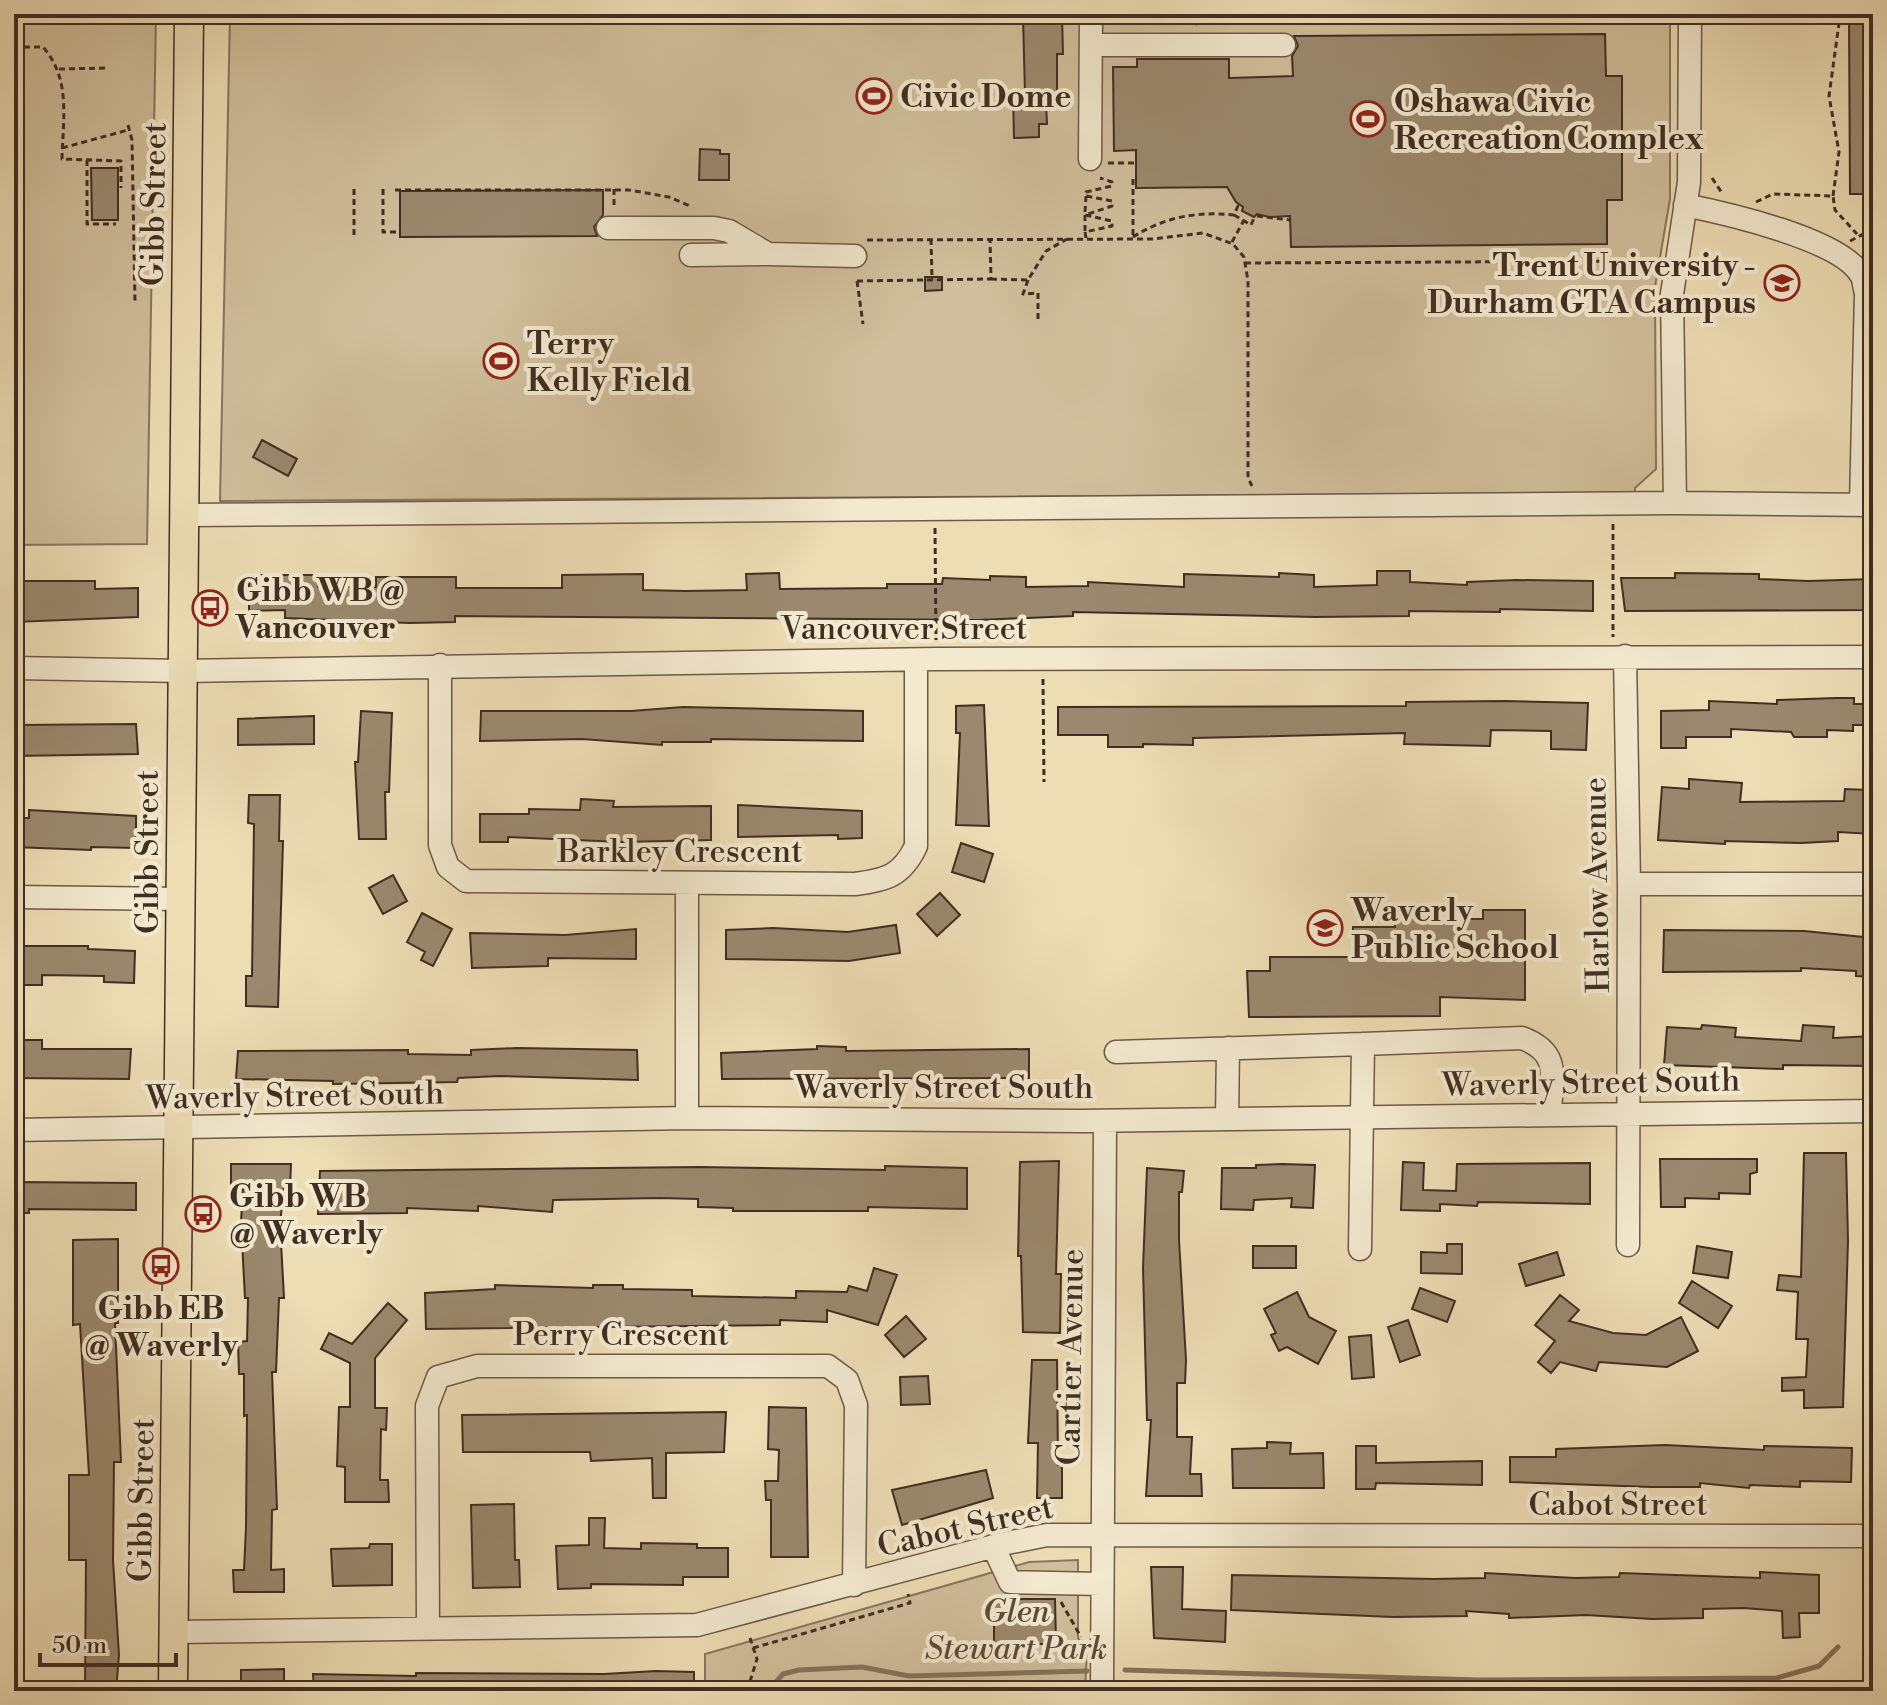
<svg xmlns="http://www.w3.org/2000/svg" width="1887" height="1705" font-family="'Libre Bodoni',serif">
<rect width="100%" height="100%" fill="#edddb5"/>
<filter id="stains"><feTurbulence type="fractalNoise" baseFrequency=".0025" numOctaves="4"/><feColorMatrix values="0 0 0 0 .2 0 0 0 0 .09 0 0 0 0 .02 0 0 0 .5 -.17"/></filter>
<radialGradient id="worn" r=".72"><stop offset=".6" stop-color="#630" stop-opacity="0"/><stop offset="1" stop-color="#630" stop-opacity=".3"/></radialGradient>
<path fill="#d0bf9c" stroke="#88765f" stroke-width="2" d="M14 14H156L147 544 14 545Z
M230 14H1670V199L1655 287 1656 469 1635 488V493L220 501Z
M1078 1560V1638L1087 1650 1085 1691H705V1654L1029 1562Z"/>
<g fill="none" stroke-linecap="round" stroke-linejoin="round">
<path stroke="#84745c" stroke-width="5" d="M1125 1670 1479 1680 1777 1678 1819 1666 1838 1647
M768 1691 783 1674 799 1670 862 1667 909 1676 1087 1671"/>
</g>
<path fill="#9a896e" stroke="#402e22" stroke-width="2" d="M1062 16 1063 54H1057V97L1046 102 1047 124H1039V137L1014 138 1013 93H1025L1023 17Z
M1873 17V194H1850L1849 18Z
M1605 34 1606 76H1622V200H1607V244L1291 247 1290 216 1269 217 1257 214 1254 217 1242 211 1243 207 1236 202 1227 187 1136 188V150L1114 151 1113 67H1137V59H1229V78L1293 76 1292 56 1298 46 1294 36Z
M700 149 720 150V154H729V180H699Z
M91 168H118V220H92Z
M603 190V215L594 227 597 236 400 237V191Z
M925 277H942V290L925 291Z
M262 440 297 459 288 476 253 457Z
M1377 571H1410V582L1467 585V582L1516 580 1593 581V611L1500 609V612L1409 611V616L1315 617 1073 612V616L978 620 455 616V622L409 623 285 618V610L249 611V575H319L318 587H376V577H456V588H562V575L643 574V590L685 591 747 590 746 574 779 573 780 589 887 588V584H942L943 578 990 580V576L1026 577V587L1088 586V582L1184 587V574L1279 577V573L1314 575V587L1377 585Z
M1675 573 1759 574V579L1808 581 1873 579V610L1625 611 1621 578H1675Z
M14 581H95V589L138 588V617L14 622Z
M1836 698H1854V704H1873V725H1853V731L1827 730V737H1794L1791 732 1731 729V737H1686V748H1661V711L1709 710V701L1777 704V700Z
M1505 701 1588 703 1586 750 1551 749V731L1491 730 1490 746 1404 744 1405 733 1193 738V745L1143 744V747H1108V735H1058V707L1406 706V702Z
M984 705 989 826 956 825 960 733H956V706Z
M683 707 863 711V741L711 739V742H662V745L582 739 480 741 481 711H631Z
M361 711 392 713 389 792H385L386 839H359L355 762H358Z
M314 716V744L238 745V719Z
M136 724 138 754 14 756V725Z
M1689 779 1742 783 1740 802 1844 801 1845 789 1868 790 1867 804H1873V834L1838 832V841L1801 843 1725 841V844L1658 840 1662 787 1689 789Z
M249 795H280L279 841H283L278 1007 246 1006V976H252L254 824 248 823Z
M581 799 614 801 613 807 711 806V840L621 842 508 837V842H480V814H529V809L580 810Z
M738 805 862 811V838L838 839V835L738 837Z
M29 810 136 816V848L91 847V850L14 847V818H29Z
M961 843 993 854 984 882 952 872Z
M393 875 407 901 383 914 369 888Z
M940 893 960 915 937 936 917 914Z
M1483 910H1525V1000L1440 997V1016L1249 1017 1247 971H1270V957H1353V927H1395V912H1422V919H1483Z
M422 913 452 929 433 966 421 960 425 952 407 942Z
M896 925 900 953 849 961 726 959V930L773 928 848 932Z
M636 929V959L548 958V966L472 968 470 933 565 935Z
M1664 930 1804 931 1873 938V977L1856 976V971L1801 968V971L1663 972Z
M14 946H88V949L135 951 134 983 104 982V976L42 975V985H14Z
M1702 1025 1736 1028 1735 1037 1801 1041 1803 1025 1834 1027 1833 1038 1873 1036V1066L1783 1065V1069L1664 1065 1667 1027 1701 1029Z
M14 1040H42V1049H131L129 1079 14 1078Z
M817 1046 846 1047V1051L1029 1049V1078L722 1079 721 1053 817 1049Z
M517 1048 637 1050 638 1080 499 1076 458 1078 457 1082 333 1084V1081L236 1079 238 1051 408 1050V1054L471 1055V1050Z
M1804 1153H1846L1848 1241 1843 1407 1804 1408V1390L1782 1391V1378L1806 1377 1808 1339H1796L1798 1292 1777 1290 1779 1275 1801 1277Z
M1660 1159H1757V1172L1750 1174V1194L1719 1193V1199L1685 1198V1207H1661Z
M1059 1161 1056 1274H1061L1060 1333 1023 1332 1021 1256H1018L1020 1162Z
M1403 1162 1424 1163 1423 1190 1456 1191 1457 1164 1590 1163V1204L1478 1202 1477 1206 1440 1204V1211L1401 1210Z
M231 1164H291L290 1187H284L280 1224 284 1298H279L276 1372H272L277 1509 272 1510 271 1570 284 1569V1592H234L233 1570H244L246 1527 247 1415 244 1416V1374H239L238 1342 247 1341 248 1298H245L241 1222 243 1187 231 1186Z
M1282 1164 1315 1165 1313 1208 1291 1207 1292 1198 1254 1200 1253 1210 1221 1209 1222 1168H1256V1165Z
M885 1166 967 1168V1209L868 1207V1211H733V1208L698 1207V1199L659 1198 553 1200 552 1212 478 1206V1211L407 1208V1213L318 1214 320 1171 699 1167 885 1170Z
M1147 1168 1184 1171 1182 1192H1179V1240L1186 1360 1185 1383H1177V1437H1192L1190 1474H1201L1202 1496H1146L1151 1420H1147L1143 1268Z
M14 1182 136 1183V1210L29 1209V1213H14Z
M118 1239V1323H115L121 1462H114L113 1560 119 1655 116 1691H85L86 1560H69V1475H89L80 1324 73 1325V1240Z
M1447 1244H1462V1274L1421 1273V1252L1447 1253Z
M1253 1246H1296V1268H1253Z
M1697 1246 1732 1252 1728 1278 1693 1273Z
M1557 1252 1564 1275 1526 1286 1519 1264Z
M874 1268 897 1275 878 1325 827 1310V1322L780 1320V1325L426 1329 425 1293 495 1289V1285L593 1288V1285H623V1289L692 1290V1296L796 1298V1291L847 1292 849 1286 867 1291Z
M1692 1281 1732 1306 1718 1328 1679 1303Z
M1420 1288 1455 1301 1447 1322 1412 1309Z
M1297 1292 1309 1317 1336 1331 1318 1364 1287 1347 1279 1351 1271 1335 1276 1333 1264 1309Z
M1560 1295 1579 1310 1569 1321 1613 1333 1646 1335 1681 1317 1698 1351 1667 1367 1599 1362 1596 1371 1560 1362 1551 1373 1538 1362 1555 1341 1535 1325Z
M388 1303 407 1320 375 1358V1408H387L386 1430 381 1429 380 1480H388L389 1502H345V1467L337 1466 339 1407H350V1363L321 1349 329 1333 352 1344Z
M906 1316 926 1339 904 1357 885 1335Z
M1408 1320 1420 1355 1400 1362 1388 1327Z
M1371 1335 1374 1377 1352 1379 1349 1337Z
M1032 1360H1057L1058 1465H1062V1498H1037L1038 1443H1028Z
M928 1376 930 1404 901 1405 900 1377Z
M769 1407 806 1408 808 1557H771V1500H766L765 1481H778L779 1450 768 1449Z
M726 1412 724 1452 666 1453V1498H653L652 1458 591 1461 590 1452H463L462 1415Z
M1267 1442 1291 1443 1290 1454 1323 1453 1324 1488H1233L1232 1449 1267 1448Z
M1665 1445 1764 1450V1446L1852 1448 1851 1482 1800 1481V1487L1750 1485 1749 1488 1700 1483V1487H1651L1510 1482V1457H1556V1449Z
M1356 1446H1376V1463L1482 1461V1485L1376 1483 1375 1489H1356Z
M986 1470 993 1498 902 1525 892 1490Z
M514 1504 515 1560H519L520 1587 473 1588 471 1505Z
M589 1518H605L604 1548 641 1549V1543L697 1544V1548H728V1577H683V1585L591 1584V1588L558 1589 556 1546 589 1545Z
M370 1544H392V1585L333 1586 331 1549 369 1548Z
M1151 1567H1183L1182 1609 1226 1611 1225 1642 1154 1638Z
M1760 1572 1819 1575V1613H1799L1800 1637 1783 1638 1782 1611 1743 1608 1703 1609V1618L1652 1619 1586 1615 1509 1618V1614L1466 1611 1467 1616 1393 1617 1231 1610 1232 1575 1434 1579 1485 1578V1573L1575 1578 1619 1577 1620 1573 1760 1578Z
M994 1599H1055L1056 1644H994Z
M284 1669V1691H241V1670Z
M656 1671 694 1672V1691H314L313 1674 416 1676V1673L604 1674Z"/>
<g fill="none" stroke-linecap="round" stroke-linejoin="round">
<defs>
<path id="minor" d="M1091 45H1284
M1090 159 1091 14
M1685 205C1724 213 1841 239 1861 275 1864 279 1864 288 1866 293L1861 503
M608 228H714L729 231 768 254 855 256
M691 255 768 254
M1675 503 1672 294 1689 182 1690 14
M184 515 1675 503 1873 505
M1625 656 1629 884 1628 1245
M440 665V845L448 867 466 881 855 884C886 880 902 876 916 846V660
M14 668 183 671 936 659 1873 657
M1629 884H1873
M14 897 181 899
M1363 1044 1522 1038C1562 1053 1551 1077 1550 1114
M1116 1052 1363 1044 1360 1249
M687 1118V883
M1227 1119 1228 1048
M14 1130 687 1118 1079 1121 1873 1111
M993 1546 1010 1582 1101 1584
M428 1628 427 1406 438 1377 477 1366H828L847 1380 856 1405 854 1585
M174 1632 697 1625 1002 1544 1047 1535 1873 1536
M1102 1691 1105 1121
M1873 1691V1690"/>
<path id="major" d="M173 1691 189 14"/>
</defs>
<use href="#minor" stroke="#6b5a47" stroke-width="25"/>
<use href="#major" stroke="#402e22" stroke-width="31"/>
<path stroke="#402e22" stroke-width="3" stroke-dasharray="6 4" stroke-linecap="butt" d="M1195 24 1225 19V14
M14 47H43C71 79 63 118 62 159L121 161V188
M59 69 109 68
M128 125 132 140 135 302
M62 148 128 130
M87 160V224H116
M1108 163H1136
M1712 178 1722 193
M1133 179V235
M354 189V236
M383 189V232H400
M395 190H629L669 197 690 206
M1833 196 1839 152 1829 96 1840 16 1856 14
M1756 202 1773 194 1833 196 1835 210 1857 234
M614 205V189
M1085 212 1086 196
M1234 215 1251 225 1255 216
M1257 216 1290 220
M1873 225V226
M1085 231V215
M1133 237C1165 217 1197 211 1234 215L1238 206 1243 209
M1086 238 1085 232 1112 226V221L1085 215 1112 206V201L1086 196V192L1112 186V182L1100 178
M931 239 932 279
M867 240 1152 239 1203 233 1233 244 1244 257 1248 281V478L1252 486
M1850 241 1873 229
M1232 242 1244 220
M1245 263 1658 261
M991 279 1028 280 1046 251 1067 239
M1028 280 1023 294 1038 293V321
M857 281 991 279 990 238
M857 281 863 324
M1613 524V637
M935 528 936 640
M1043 679 1044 782
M1061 1602 1081 1637
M753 1648 910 1603 908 1594
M747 1691 757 1659 750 1638"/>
<use href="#minor" stroke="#f3e9cf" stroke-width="22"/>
<use href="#major" stroke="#edddb5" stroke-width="28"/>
</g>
<defs>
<symbol id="stadium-ring" viewBox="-11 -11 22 22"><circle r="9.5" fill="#f3e9cf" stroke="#8f2418" stroke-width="1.5"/><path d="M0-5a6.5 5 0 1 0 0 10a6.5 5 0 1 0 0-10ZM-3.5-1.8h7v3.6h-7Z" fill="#8f2418"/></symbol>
<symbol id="university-ring" viewBox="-11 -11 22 22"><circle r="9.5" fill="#f3e9cf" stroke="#8f2418" stroke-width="1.5"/><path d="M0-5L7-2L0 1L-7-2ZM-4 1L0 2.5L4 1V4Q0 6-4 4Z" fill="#8f2418"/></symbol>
<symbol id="bus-ring" viewBox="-11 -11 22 22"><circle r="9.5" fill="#f3e9cf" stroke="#8f2418" stroke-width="1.5"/><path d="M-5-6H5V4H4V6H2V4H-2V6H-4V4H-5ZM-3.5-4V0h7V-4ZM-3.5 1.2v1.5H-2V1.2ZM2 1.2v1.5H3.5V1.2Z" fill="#8f2418"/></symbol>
<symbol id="school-ring" viewBox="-11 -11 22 22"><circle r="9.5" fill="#f3e9cf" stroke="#8f2418" stroke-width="1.5"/><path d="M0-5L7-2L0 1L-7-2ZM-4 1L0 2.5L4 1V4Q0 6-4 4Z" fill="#8f2418"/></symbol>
</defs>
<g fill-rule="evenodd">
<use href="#stadium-ring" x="854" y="76" width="40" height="40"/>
<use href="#stadium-ring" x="1348" y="99" width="40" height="40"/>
<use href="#university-ring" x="1762" y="263" width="40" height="40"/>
<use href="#stadium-ring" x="481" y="341" width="40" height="40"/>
<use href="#bus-ring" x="190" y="588" width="40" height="40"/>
<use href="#school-ring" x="1305" y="908" width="40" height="40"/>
<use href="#bus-ring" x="183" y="1194" width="40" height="40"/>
<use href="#bus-ring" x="141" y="1246" width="40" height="40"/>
</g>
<g text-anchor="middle" stroke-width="8" stroke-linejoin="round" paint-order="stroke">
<g font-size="32" font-weight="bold" fill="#402e22" stroke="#f3e9cf" text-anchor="start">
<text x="900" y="107">Civic Dome</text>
<text x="1394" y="112">Oshawa Civic<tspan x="1394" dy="37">Recreation Complex</tspan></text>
<text x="1756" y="276" text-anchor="end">Trent University -<tspan x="1756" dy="37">Durham GTA Campus</tspan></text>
<text x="527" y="354">Terry<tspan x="527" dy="37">Kelly Field</tspan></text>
<text x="236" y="601">Gibb WB @<tspan x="236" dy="37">Vancouver</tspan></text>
<text x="1351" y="921">Waverly<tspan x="1351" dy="37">Public School</tspan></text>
<text x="229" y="1207">Gibb WB<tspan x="229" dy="37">@ Waverly</tspan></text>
<text x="161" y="1319" text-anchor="middle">Gibb EB<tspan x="161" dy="37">@ Waverly</tspan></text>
</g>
<g font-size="32" fill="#402e22" stroke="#f3e9cf">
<text transform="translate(153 204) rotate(-89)" y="11">Gibb Street</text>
<text x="904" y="639">Vancouver Street</text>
<text x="680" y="862">Barkley Crescent</text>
<text transform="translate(147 852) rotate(-90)" y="11">Gibb Street</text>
<text transform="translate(1596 885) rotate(-91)" y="11">Harlow Avenue</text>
<text transform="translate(1591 1082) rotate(-1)" y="11">Waverly Street South</text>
<text x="944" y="1098">Waverly Street South</text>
<text transform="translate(295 1095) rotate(-1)" y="11">Waverly Street South</text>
<text x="621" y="1345">Perry Crescent</text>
<text transform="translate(1070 1357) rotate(-89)" y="11">Cartier Avenue</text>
<text transform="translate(141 1500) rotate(-89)" y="11">Gibb Street</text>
<text x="1618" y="1515">Cabot Street</text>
<text transform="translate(965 1526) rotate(-13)" y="11">Cabot Street</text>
</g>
<g font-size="32" font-style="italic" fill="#5d4b3a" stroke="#f3e9cf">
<text x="1016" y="1622">Glen<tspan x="1016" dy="37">Stewart Park</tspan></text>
</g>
</g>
<rect width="1887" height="1705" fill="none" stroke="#edddb5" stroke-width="48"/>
<rect x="16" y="16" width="1855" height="1673" fill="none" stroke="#402e22" stroke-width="4"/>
<rect x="24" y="24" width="1839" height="1657" fill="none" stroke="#402e22" stroke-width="2"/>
<path d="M40 1653v12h136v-12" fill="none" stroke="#402e22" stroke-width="4"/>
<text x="52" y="1653" font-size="24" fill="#402e22" stroke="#f3e9cf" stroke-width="6" paint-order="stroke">50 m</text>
<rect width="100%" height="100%" filter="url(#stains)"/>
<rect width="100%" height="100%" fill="url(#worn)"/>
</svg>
